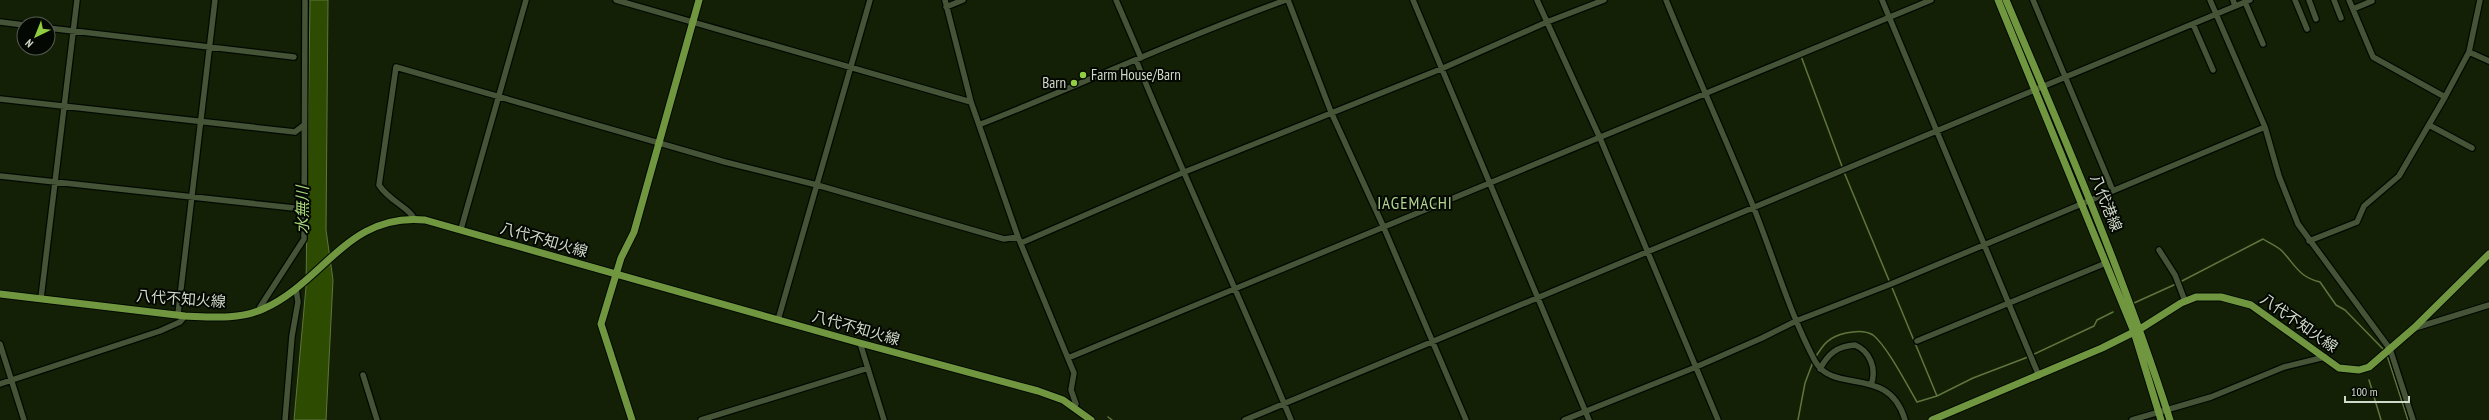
<svg xmlns="http://www.w3.org/2000/svg" width="2489" height="420" font-family="'PT Sans Narrow','Noto Sans JP',sans-serif">
<rect width="100%" height="100%" fill="#142006"/>
<path fill="#2e4b02" stroke="#5f763e" d="M310 0H328L326 230 333 280 326 420H294L306 287Z"/>
<g fill="none" stroke-linecap="round" stroke-linejoin="round">
<path stroke="#5f763e" stroke-width="1.5" d="M1801 56 1843 169
M1844 172 1937 396
M2180 282 2263 239C2269 243 2277 246 2282 251 2296 266 2299 277 2320 282L2336 305 2345 310 2384 350
M2134 303 2176 284
M2032 355 2094 326 2097 320 2113 312
M2387 355 2408 420
M1815 358C1824 343 1829 337 1846 333 1855 331 1865 330 1873 335 1887 346 1907 385 1917 402L1937 396 1973 378 2028 357
M2369 380 2381 420
M1108 417 1112 420
M1798 420 1805 383 1813 362"/>
<defs>
<path id="minor" d="M616 0 971 102
M945 0 971 102 1018 237 1074 373 1071 390 1076 404 1073 407
M1116 0 1141 58
M1288 0 1331 112 1384 228 1466 420
M1413 0 1589 420
M1537 0 1600 138 1718 420
M1666 0C1694 69 1725 137 1753 206 1774 258 1789 312 1815 361 1833 395 1889 364 1905 420
M1882 0 2039 376
M2033 0 2113 191
M2210 0 2265 127 2279 176 2298 224 2390 349 2413 420
M2233 0 2235 6
M2295 0 2307 29
M2309 0 2316 19
M2334 0 2341 18
M2349 0 2373 57 2445 97
M2245 2 2263 44
M946 7 963 0
M2353 9 2372 1
M0 22 24 25
M2193 24 2213 70
M48 28 294 57
M2469 52 2489 61
M1136 60C1186 181 1241 299 1291 420
M0 99 295 132 304 125
M981 124C1083 84 1182 37 1286 0
M2429 125 2472 148
M0 176 294 208
M414 219C411 209 388 200 379 185L396 67 725 162 817 185 1004 239 1018 237
M461 229 526 0
M2309 241 2357 222 2364 206 2399 176 2445 97 2469 52 2480 0
M1021 243 1182 173 1441 69 1547 22 1604 0
M2159 250 2175 275 2185 301
M41 298 77 0
M261 310 260 307 304 239 305 0
M178 314 215 0
M778 320 870 0
M2415 328 2489 305
M1917 341 2106 263
M860 343 884 420
M0 344 24 420
M1068 358 1931 0
M1820 369C1828 354 1837 346 1855 345 1870 351 1877 369 1871 385
M363 375 377 420
M0 384 160 331 180 322 185 316
M285 420 292 336 298 302 296 289
M701 420 868 368
M1245 420 2250 0
M1564 420 1696 367 1762 338 1796 321 1891 284 2265 127
M2132 420 2211 397 2284 367 2325 357"/>
<path id="major" d="M1998 0 2134 332 2161 420
M2006 0C2065 139 2124 276 2170 420
M0 294 185 316C211 317 239 320 263 309 324 282 348 212 425 220L860 343 1038 391 1063 400 1091 420
M632 420 601 324 621 258 634 232 699 0
M1932 420 2102 348 2140 329 2181 303 2196 297H2221L2251 305 2339 368 2359 370 2369 367 2414 328 2489 254"/>
</defs>
<use href="#minor" stroke="#020900" stroke-width="8"/>
<use href="#major" stroke="#020900" stroke-width="9"/>
<use href="#minor" stroke="#455337" stroke-width="5.5"/>
<use href="#major" stroke="#709740" stroke-width="7"/>
</g>
<g fill="#90cd41" stroke="#040802" stroke-width="1.5">
<circle cx="1083" cy="75" r="4"/>
<circle cx="1074" cy="83" r="4"/>
</g>
<g text-anchor="middle" stroke-width="4" stroke-linejoin="round" paint-order="stroke">
<g font-size="15" fill="#d1daca" stroke="#040802" text-anchor="start">
<text x="1091" y="80">Farm House/Barn</text>
<text x="1066" y="88" text-anchor="end">Barn</text>
</g>
<g font-size="15" fill="#d1daca" stroke="#040802">
<text transform="translate(2106 203) rotate(68)" y="5">八代港線</text>
<text transform="translate(544 240) rotate(16)" y="5">八代不知火線</text>
<text transform="translate(181 299) rotate(4)" y="5">八代不知火線</text>
<text transform="translate(2299 323) rotate(35)" y="5">八代不知火線</text>
<text transform="translate(856 328) rotate(16)" y="5">八代不知火線</text>
</g>
<g font-size="16" font-style="italic" fill="#a7d578" stroke="#040802">
<text transform="translate(302 210) rotate(-90)" y="6">水無川</text>
</g>
<g font-size="17" letter-spacing="1" fill="#b2d590" stroke="#040802">
<text x="1415" y="209">IAGEMACHI</text>
</g>
</g>
<g transform="translate(36 36) rotate(223)"><circle r="19" fill="#040802" stroke="#565c52"/>
<path d="M0-3L7 15L0 10L-7 15Z" fill="#90cd41"/>
<text y="-6" font-size="11" font-weight="bold" text-anchor="middle" fill="#d1daca">N</text>
</g>
<path d="M2345 396v6h64v-6" fill="none" stroke="#d1daca" stroke-width="2"/>
<text x="2351" y="396" font-size="12" fill="#d1daca" stroke="#040802" stroke-width="3" paint-order="stroke">100 m</text>
</svg>
